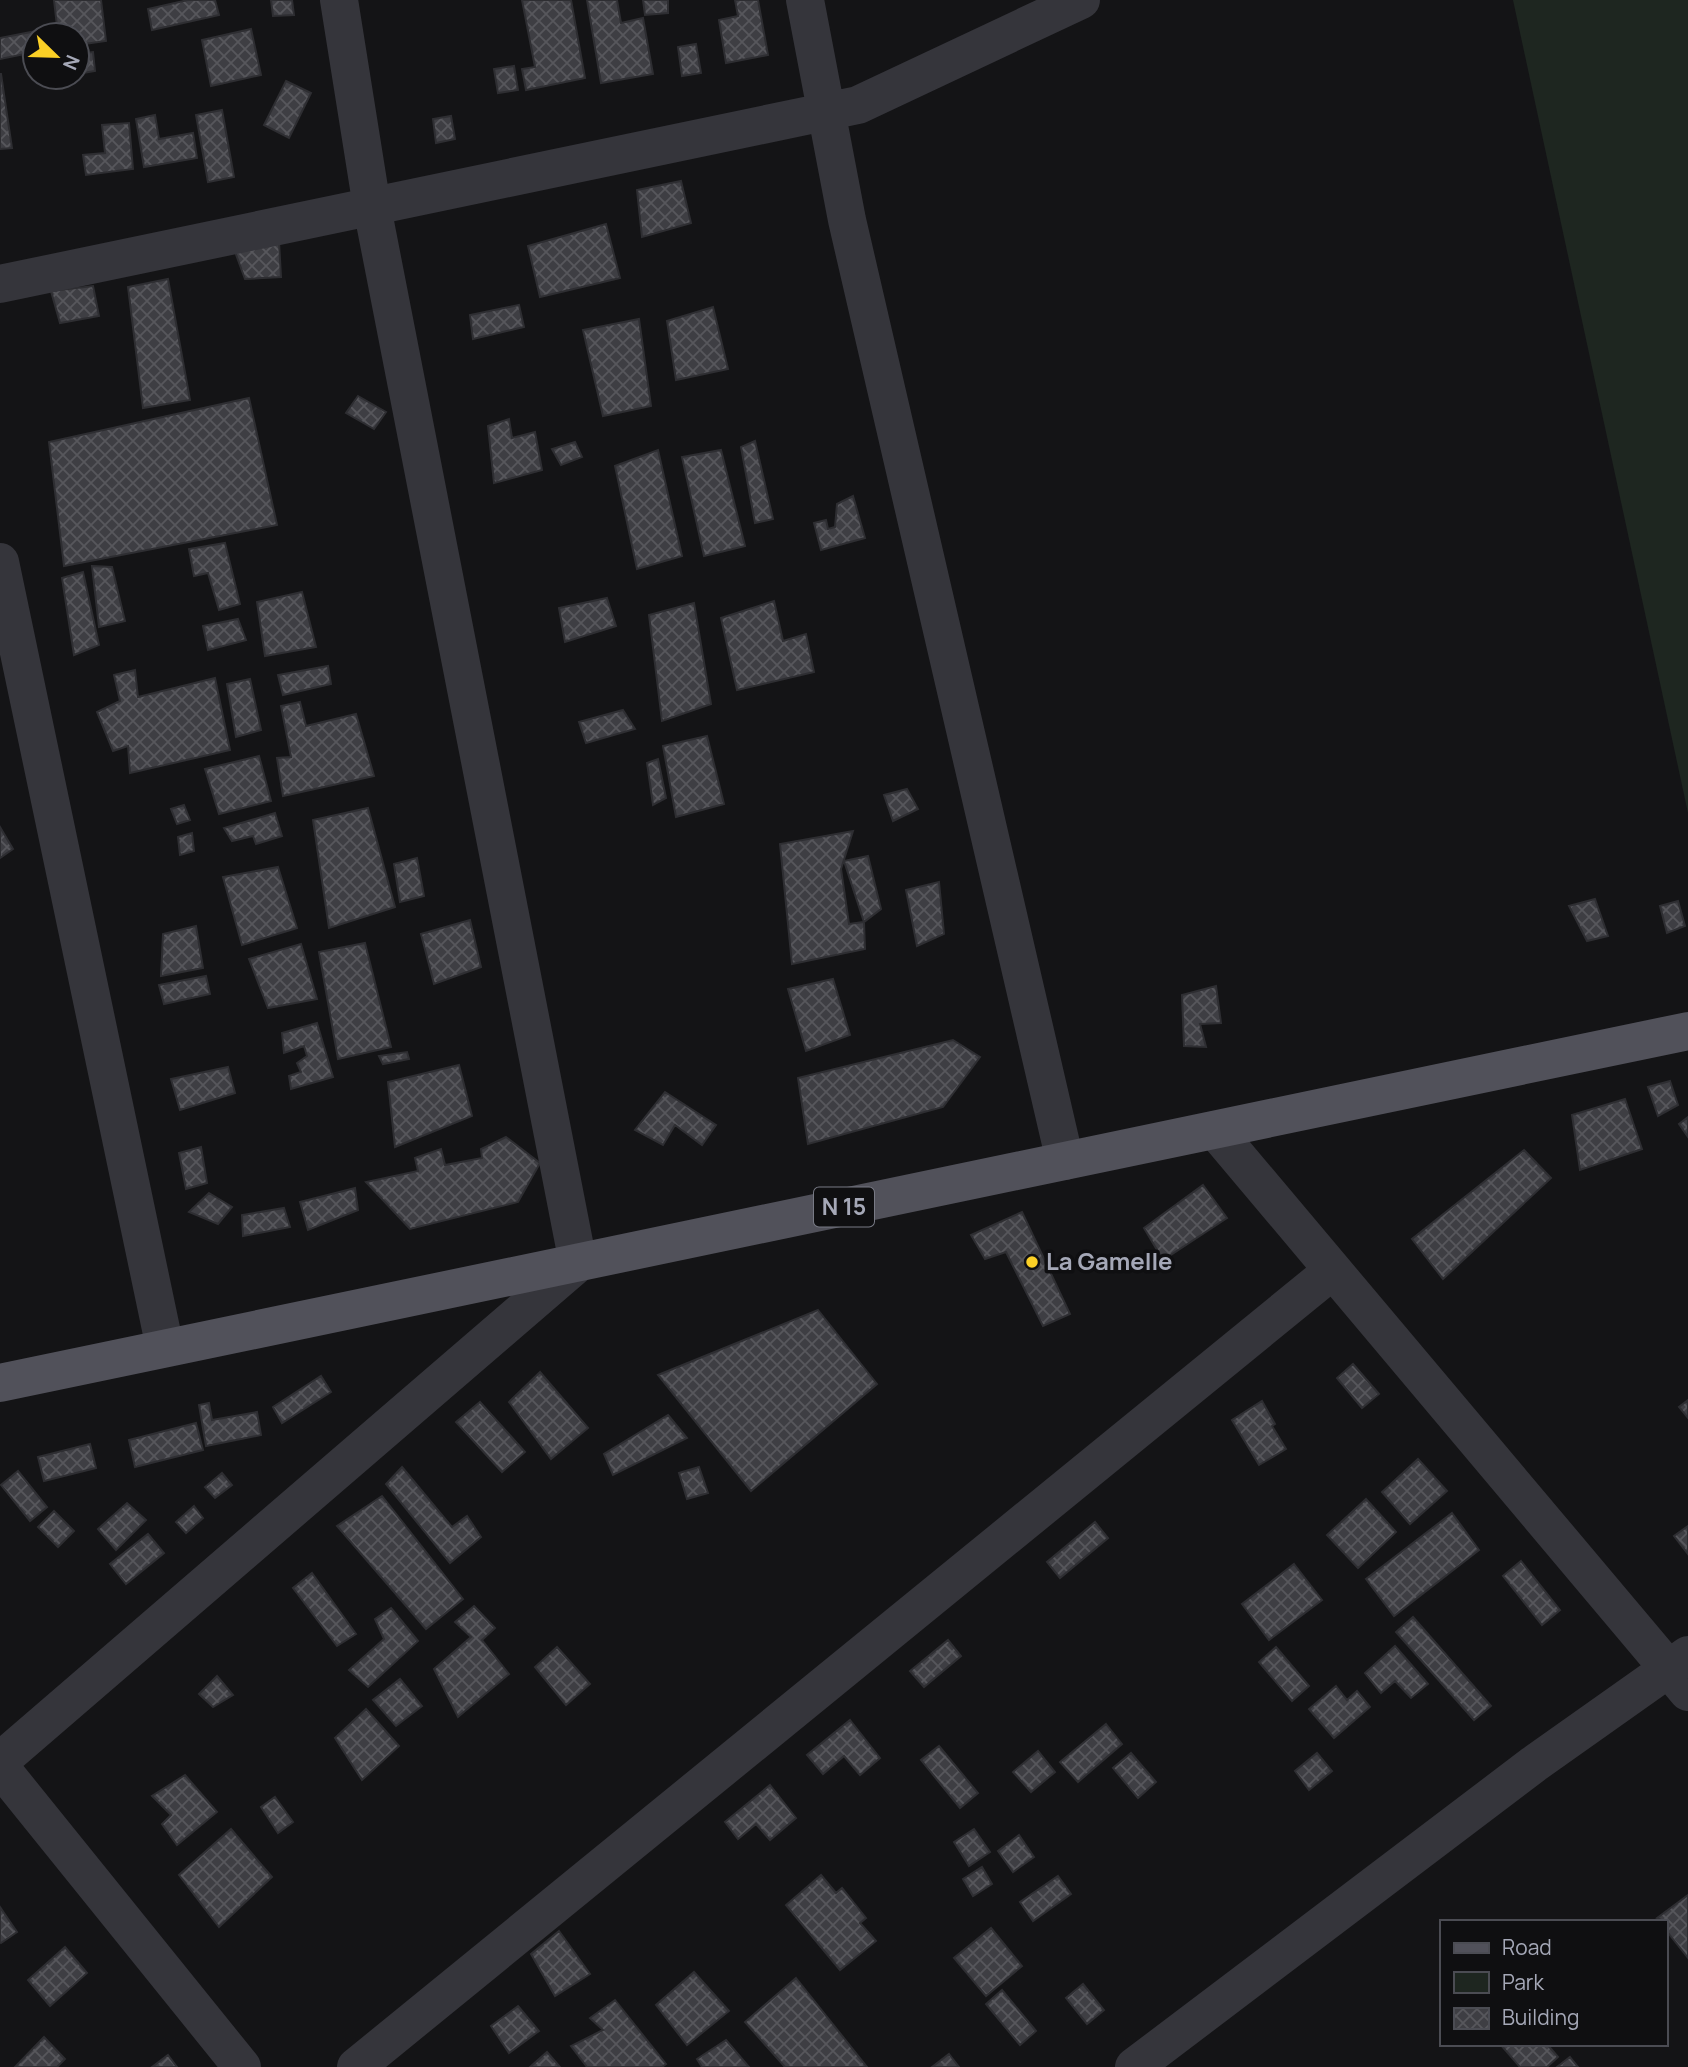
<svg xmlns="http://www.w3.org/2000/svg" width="1688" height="2067" font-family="Manrope,sans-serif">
<defs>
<pattern id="building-cross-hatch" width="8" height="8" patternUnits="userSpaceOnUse" patternTransform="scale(1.75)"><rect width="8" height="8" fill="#3e3e43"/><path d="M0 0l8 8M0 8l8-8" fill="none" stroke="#57575c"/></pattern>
</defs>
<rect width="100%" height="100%" fill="#141416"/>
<path fill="#1e2620" d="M1513 0H1688V813Z"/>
<path fill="url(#building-cross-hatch)" stroke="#2e2e32" stroke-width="2" d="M54 0H101L106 41 77 45V35H58Z
M188 0H215L219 15 152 30 148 9Z
M271 0H292L294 15 273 16Z
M522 0H571L585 78 526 90 522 69 535 67Z
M587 0H617L621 23 643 18 653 74 601 83Z
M643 0H668V13L645 15Z
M735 0H758L768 55 726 63 719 20 738 16Z
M251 29 261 75 211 86 202 40Z
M36 31 35 52 0 59V38Z
M696 44 701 73 682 76 678 47Z
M93 52 95 71 77 74V54Z
M514 66 518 90 498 93 494 69Z
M1 74 12 148 0 149V74Z
M286 81 311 93 289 138 264 125Z
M222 110 234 177 208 182 196 115Z
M155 115 159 139 193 133 197 158 144 167 136 119Z
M451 116 455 139 436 143 433 119Z
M129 123 133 169 86 175 83 155 105 153 102 125Z
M681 181 691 223 642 237 637 190Z
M606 224 620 278 540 297 528 246Z
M279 241 281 277 245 279 234 249Z
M168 279 190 400 143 408 128 287Z
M93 286 99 316 60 323 51 291Z
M519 305 524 327 473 339 470 315Z
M713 307 728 369 676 380 667 321Z
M639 319 651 406 603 416 583 330Z
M358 396 386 412 374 429 346 413Z
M249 398 277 525 64 566 49 442Z
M509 419 512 438 535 432 542 470 494 483 488 426Z
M755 441 773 519 755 523 741 447Z
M575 442 582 457 561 465 552 449Z
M658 450 682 556 637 569 615 466Z
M721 450 745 546 704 556 682 457Z
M853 496 865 538 821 550 814 523 826 520 828 529 835 527 837 504Z
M225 543 240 604 219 610 208 573 194 576 189 549Z
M92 566 112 567 125 621 99 627Z
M83 572 99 645 74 655 62 578Z
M302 592 316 647 265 656 257 602Z
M607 598 616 626 565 642 559 608Z
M774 601 783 641 806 634 814 672 737 690 721 618Z
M694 603 711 704 662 721 649 615Z
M238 619 246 640 208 650 203 626Z
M328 666 331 684 283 695 278 675Z
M135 670 138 697 215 678 230 750 130 773 128 746 113 751 97 712 120 701 114 675Z
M250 679 261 730 236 737 227 684Z
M300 702 306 726 356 714 374 776 283 796 277 758 291 757 281 706Z
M623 710 635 729 586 743 579 722Z
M707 736 724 804 676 817 663 746Z
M259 756 271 801 219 814 205 769Z
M658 759 666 798 653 805 647 763Z
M907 789 918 809 893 821 884 795Z
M184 805 190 820 177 824 171 809Z
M368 808 395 907 329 928 313 820Z
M275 813 282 836 256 844 253 836 232 841 224 828Z
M0 827 13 849 0 858Z
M853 831 841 869 849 924 864 922 865 949 792 964 780 844Z
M192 833 194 851 180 855 178 837Z
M868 856 881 909 864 922 844 861Z
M417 858 424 896 400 902 394 864Z
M278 867 297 928 242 945 223 877Z
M939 882 944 934 917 946 906 890Z
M1595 899 1608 936 1587 941 1569 906Z
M1678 901 1685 926 1667 933 1660 906Z
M470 920 481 967 434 984 421 934Z
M196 926 203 968 161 976 163 934Z
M365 943 391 1047 338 1059 319 952Z
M301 944 317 999 268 1008 249 959Z
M206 976 210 994 164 1004 159 985Z
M833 979 850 1035 806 1051 788 989Z
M1216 986 1221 1023 1200 1024 1206 1047 1184 1046 1182 995Z
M317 1023 333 1077 291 1089 289 1076 301 1072 297 1063 307 1056 304 1046 284 1053 282 1033Z
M953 1040 980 1057 943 1107 808 1144 798 1078Z
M407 1052 409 1059 383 1064 379 1056Z
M459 1065 472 1116 395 1147 388 1082Z
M228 1067 235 1093 180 1110 171 1079Z
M1670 1081 1678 1105 1658 1116 1648 1087Z
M665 1092 716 1125 702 1145 675 1125 663 1145 635 1130Z
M1625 1099 1642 1149 1580 1170 1572 1115Z
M1688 1117V1137L1679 1124Z
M506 1137 540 1163 518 1202 410 1229 366 1182 418 1171 415 1158 441 1149 445 1165 482 1158 481 1149Z
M201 1147 207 1183 186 1189 179 1153Z
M1524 1150 1551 1178 1443 1279 1412 1239Z
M1203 1185 1227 1218 1163 1260 1144 1228Z
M355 1188 358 1210 308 1230 300 1202Z
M209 1193 232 1207 218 1224 189 1212Z
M284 1208 290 1227 243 1236 242 1215Z
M1022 1212 1070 1314 1043 1326 1006 1252 985 1259 971 1235Z
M818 1310 877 1384 751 1491 658 1375Z
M1353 1364 1379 1394 1362 1408 1337 1378Z
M540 1372 588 1428 551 1459 509 1402Z
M321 1376 331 1392 282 1423 273 1407Z
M1688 1400V1418L1679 1407Z
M1262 1401 1275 1424 1272 1426 1286 1449 1259 1465 1232 1420Z
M480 1402 525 1452 502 1472 456 1422Z
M209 1403 212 1420 257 1412 261 1435 206 1446 199 1405Z
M668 1415 687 1438 613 1475 604 1454Z
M196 1423 203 1450 135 1467 129 1440Z
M90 1444 96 1468 44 1481 38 1457Z
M1418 1459 1447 1491 1410 1524 1382 1492Z
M402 1467 452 1527 467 1516 481 1537 450 1563 386 1484Z
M699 1467 708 1493 687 1499 679 1473Z
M18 1471 47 1507 30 1521 1 1485Z
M222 1473 232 1485 215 1498 205 1487Z
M382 1496 463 1599 426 1629 337 1526Z
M1366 1499 1396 1532 1358 1568 1327 1535Z
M127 1503 146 1520 116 1550 98 1529Z
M194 1506 203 1518 186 1533 176 1522Z
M54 1511 74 1531 58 1547 38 1527Z
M1452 1513 1479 1550 1394 1616 1366 1579Z
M1095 1522 1108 1538 1060 1578 1047 1562Z
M1688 1526V1554L1674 1536Z
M148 1534 164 1553 126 1584 110 1564Z
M1521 1561 1560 1610 1542 1625 1503 1576Z
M1294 1564 1322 1600 1269 1640 1242 1604Z
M312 1573 356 1634 337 1646 293 1588Z
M474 1606 495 1628 482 1640 509 1674 458 1717 434 1669 471 1637 455 1622Z
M391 1608 418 1641 368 1687 349 1670 384 1639 375 1619Z
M1413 1617 1491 1706 1474 1720 1396 1632Z
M948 1640 961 1656 924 1687 910 1671Z
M1395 1646 1428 1684 1411 1698 1395 1681 1381 1693 1365 1673Z
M557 1647 590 1684 566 1705 535 1667Z
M1276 1647 1309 1686 1292 1701 1259 1662Z
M217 1676 233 1695 213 1707 199 1694Z
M400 1679 422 1706 396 1726 373 1700Z
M1336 1686 1347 1700 1357 1691 1370 1707 1334 1738 1309 1709Z
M366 1709 399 1746 362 1780 335 1738Z
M850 1720 880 1758 860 1775 844 1756 823 1774 807 1755Z
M1106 1724 1122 1744 1078 1782 1060 1762Z
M939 1746 978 1793 960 1808 921 1760Z
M1038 1751 1055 1772 1031 1792 1013 1772Z
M1131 1753 1156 1782 1138 1798 1113 1768Z
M1317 1753 1332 1771 1309 1790 1295 1771Z
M185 1775 217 1812 177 1845 162 1824 171 1815 152 1796Z
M770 1785 796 1818 770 1840 756 1824 738 1839 725 1822Z
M275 1797 293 1822 278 1833 261 1807Z
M231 1829 272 1877 219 1927 179 1875Z
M974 1829 990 1852 969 1866 954 1842Z
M1019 1835 1034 1857 1013 1872 998 1851Z
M982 1867 992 1884 973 1896 963 1879Z
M821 1875 836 1893 842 1888 866 1918 860 1923 876 1941 840 1970 786 1905Z
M1058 1876 1071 1894 1033 1921 1020 1902Z
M1688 1895V1958L1665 1929V1922L1657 1918Z
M0 1907 17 1932 1 1943 0 1942Z
M991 1928 1022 1966 986 1996 954 1958Z
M559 1931 590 1974 555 1996 531 1954Z
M65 1947 87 1973 50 2006 28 1980Z
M694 1972 729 2011 687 2045 656 2005Z
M796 1978 867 2067H785L745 2022Z
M1083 1984 1104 2010 1087 2024 1066 1998Z
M1002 1990 1036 2031 1020 2045 986 2004Z
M615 2000 666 2064 662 2067H587L571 2046 603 2030 590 2018Z
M518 2006 539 2031 509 2053 491 2026Z
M44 2037 65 2059 57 2067H15Z
M726 2040 749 2067H702L697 2059Z
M1500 2044H1547L1558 2057 1547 2067H1520Z
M547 2052 560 2067H530Z
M949 2054 959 2067H932Z
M168 2055 177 2067H152Z
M1570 2057 1578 2067H1557Z"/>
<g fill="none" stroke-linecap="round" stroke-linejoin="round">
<path stroke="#35353b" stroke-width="38" d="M805 0 847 220 1065 1161
M0 284 858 105 1081 0
M0 562 165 1348
M1215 1130 1688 1692
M0 1761 578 1263 372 207 339 0
M0 1767 242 2067
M356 2067 1332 1271
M1134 2067 1534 1764 1688 1655"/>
<path stroke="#51515a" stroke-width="38" d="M0 1383 1688 1031"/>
</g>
<circle fill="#fbd026" stroke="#0f0f11" stroke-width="2.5" cx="1032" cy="1262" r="7"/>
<g text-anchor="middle" stroke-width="7" stroke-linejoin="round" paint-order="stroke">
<rect fill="#0f0f11" stroke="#787a85" stroke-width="2" x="814" y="1187.5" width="60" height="39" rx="5"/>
<g font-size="23" font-weight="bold" fill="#a5a8b7">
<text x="844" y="1215">N 15</text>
</g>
<g font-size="24" font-weight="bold" fill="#a5a8b7" stroke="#0f0f11" text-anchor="start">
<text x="1046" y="1270">La Gamelle</text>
</g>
</g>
<rect x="1440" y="1920" width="228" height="126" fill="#0f0f11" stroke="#4b4c53" stroke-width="2"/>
<rect x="1454" y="1943" width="35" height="10" fill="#51515a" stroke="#4b4c53" stroke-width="2"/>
<text x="1502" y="1955" font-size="21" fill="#a5a8b7">Road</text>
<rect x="1454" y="1972" width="35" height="21" fill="#1e2620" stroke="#4b4c53" stroke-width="2"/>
<text x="1502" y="1990" font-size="21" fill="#a5a8b7">Park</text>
<rect x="1454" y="2008" width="35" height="21" fill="url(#building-cross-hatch)" stroke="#4b4c53" stroke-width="2"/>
<text x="1502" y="2025" font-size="21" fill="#a5a8b7">Building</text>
<g transform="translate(56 56) rotate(113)"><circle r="33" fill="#0f0f11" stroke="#4b4c53" stroke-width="2"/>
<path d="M0-5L12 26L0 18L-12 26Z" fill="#fbd026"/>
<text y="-10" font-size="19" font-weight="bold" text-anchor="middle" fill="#a5a8b7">N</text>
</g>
</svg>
